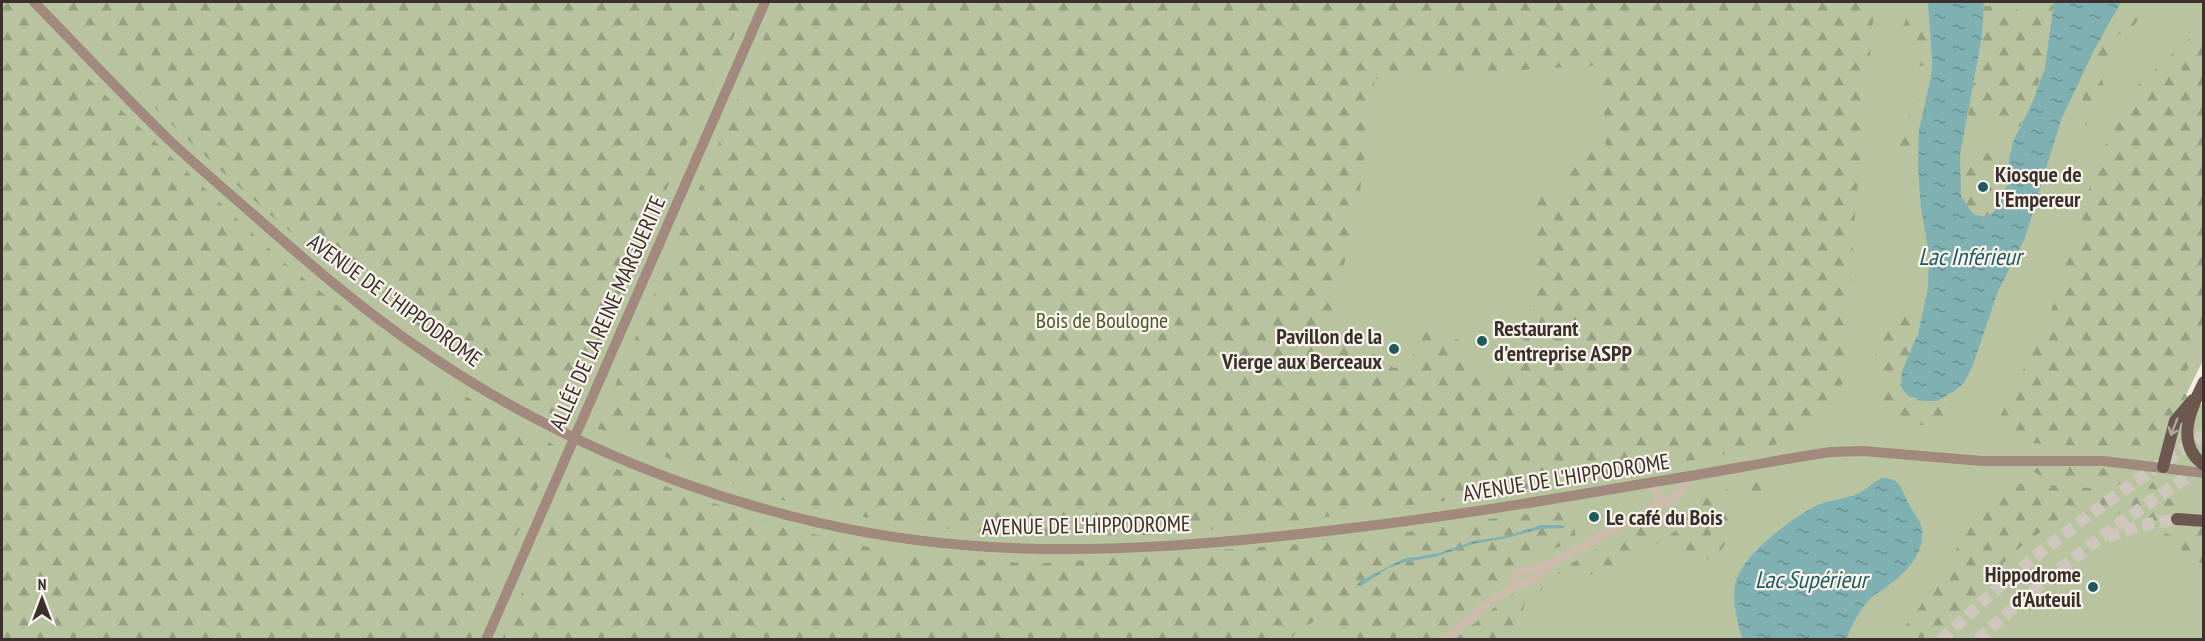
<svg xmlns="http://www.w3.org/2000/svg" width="2205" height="641" font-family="'PT Sans Narrow',sans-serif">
<defs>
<pattern id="forest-firs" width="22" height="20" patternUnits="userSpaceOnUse" patternTransform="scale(1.5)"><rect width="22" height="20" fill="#b8c4a0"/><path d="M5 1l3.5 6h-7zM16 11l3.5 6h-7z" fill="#97a083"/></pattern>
<pattern id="water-ripples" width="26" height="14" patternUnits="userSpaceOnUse" patternTransform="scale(1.5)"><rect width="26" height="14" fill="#7fb0b2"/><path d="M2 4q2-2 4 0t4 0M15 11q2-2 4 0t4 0" fill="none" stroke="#699091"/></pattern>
</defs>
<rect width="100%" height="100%" fill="#f4ebe1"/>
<path fill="#b8c4a0" d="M2 2H2203L2204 358 2186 395 2201 405 2203 402V517L2177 525 2203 527V639H2Z"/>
<path fill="url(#forest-firs)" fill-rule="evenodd" d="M2 2H14L102 92 280 259 357 321 420 366 478 404 556 446 471 639 205 640 176 627V639H2Z
M49 2H749L564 421C367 317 203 160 49 2Z
M779 2H1875L1854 225 1849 349 1844 380 1830 413 1809 435 1773 445 1579 482 1266 525 1144 535 1054 536 972 532 879 520 777 499 701 472 597 428ZM1602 65 1606 148 1567 152V193L1536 195 1537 270 1527 322 1520 329 1526 347 1508 375 1477 369 1459 359 1464 343 1431 325 1424 323 1410 364 1394 368 1330 323 1339 308 1329 300C1362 237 1363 149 1375 79Z
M2042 2H2048L2053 5C2050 53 2042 83 2020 126 2000 131 1992 118 1977 120L1968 115 1982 36 1984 6 2015 7 2026 19 2030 20 2034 11 2035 4Z
M2147 2 2146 11 2141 14 2134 26 2139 32 2138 35 2134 36 2118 34 2113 38C2110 58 2095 67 2105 88L2086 125 2081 122 2079 119 2083 97 2093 78 2095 68 2090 64C2105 31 2111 11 2147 2Z
M1921 11 1928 20 1929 60 1926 65 1920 66 1916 64 1917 51 1909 44 1903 26 1907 18Z
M2203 26V322L2195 352 2179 389 2187 396 2168 426 2162 450 2009 442 1997 423 2050 315 2099 157 2138 85Z
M1919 99 1913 137 1912 161 1902 160 1897 174H1895L1893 159 1901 142 1899 131Z
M1985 153H1998L2009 159C2008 180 2006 205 1985 217L1973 214 1961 196 1960 155Z
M1919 294 1914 313 1922 316 1918 334 1902 371 1908 396 1937 401 1943 397 1959 404 1955 415C1942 422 1930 426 1915 425 1910 425 1902 424 1897 421 1876 408 1875 353 1875 332 1908 328 1896 315 1912 295Z
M580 456 767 522 836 540 872 548 935 556 1035 564 1364 539 1482 520 1571 508 1576 538 1520 566 1436 639H1331L1335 632 1319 619 1298 630 1290 640H502Z
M2044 465 2118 469 2124 479 2141 483 2148 478C2153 479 2158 485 2159 490L2117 484 2045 478 2032 471Z
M1764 479 1766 481V485L1750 506 1746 500 1738 497 1744 490 1745 483Z
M2005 483C2072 486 2139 489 2203 507V509L2175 506 2169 514 2167 524 2203 527V548C2183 532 2163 523 2137 517 2121 513 2104 510 2087 513 2028 523 1975 590 1947 639L1895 640 1920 607 1994 489Z
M1738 485 1741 486 1740 489 1733 491 1727 499 1722 497 1711 500 1712 507C1701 509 1704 513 1696 518 1688 522 1679 518 1671 519L1663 524 1659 521 1660 517Z
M1736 509 1741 511 1739 520 1716 559 1707 560 1708 548 1716 544 1714 533 1726 513Z
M1719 513 1723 514 1712 533 1703 558 1689 557 1670 534 1676 531 1706 529 1715 515Z
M1652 521 1664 534 1661 542 1651 547 1648 558 1639 557 1636 561 1628 564C1618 559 1612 547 1622 537 1628 530 1643 526 1652 521Z
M2163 532 2186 541 2203 555V564L2180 554 2163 553Z
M1598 548C1607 557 1618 561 1618 575L1605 581C1594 574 1587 571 1576 578L1555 573Z
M1547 581 1541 590 1525 603 1514 639H1455L1509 596Z"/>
<path fill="url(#water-ripples)" d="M1928 2H1984L1982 36 1960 155 1961 196 1973 214 1985 217 1994 212 2007 185 2009 159 2013 142 2033 101 2045 68 2054 2H2121L2093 52 2061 120 2025 238 1998 291 1973 365 1964 383 1953 392 1937 401H1926L1908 396 1901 387 1902 371 1918 334 1928 288 1929 254 1921 208 1918 167 1919 130 1931 77 1932 61Z
M1882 478C1899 478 1901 487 1907 500 1911 510 1920 519 1922 529 1925 554 1906 572 1888 586 1882 591 1874 594 1869 600 1859 610 1852 626 1846 639H1742C1738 621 1732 604 1735 585 1739 557 1795 515 1820 504 1833 499 1847 499 1859 493 1868 489 1873 482 1882 478Z
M1541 525H1563L1565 528 1540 529 1507 538 1473 544 1435 557 1406 562 1388 568 1361 586 1357 585 1359 582 1403 559 1439 553 1474 541 1507 536Z"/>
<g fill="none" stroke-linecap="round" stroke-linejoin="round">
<path stroke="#cfc6bd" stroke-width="12" stroke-dasharray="12 6" stroke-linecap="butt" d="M2108 537 2139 526 2177 519
M1941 640C2022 562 2110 497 2204 435
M1978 640C2047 575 2122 520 2200 468"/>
<path stroke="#cdbbac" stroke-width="8" d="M1650 483 1658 494 1659 505
M1546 566C1537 578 1532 585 1517 584L1515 579 1519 572 1546 566 1659 505C1675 499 1682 495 1686 477
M1445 640 1489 602 1517 584"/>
<path stroke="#a18a7d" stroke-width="10" d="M34 2C78 47 121 93 166 137 192 162 220 185 248 210 305 260 362 310 426 353 580 458 776 530 963 545 1095 556 1229 543 1360 527 1469 514 1576 495 1684 477 1733 469 1782 459 1831 452L1863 451 1982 461H2103L2204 473
M486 640 765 2"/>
<path stroke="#6c584f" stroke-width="12" d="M2204 382C2191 408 2174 444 2204 465
M2163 467 2175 421 2193 400
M2177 519 2204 521"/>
</g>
<defs><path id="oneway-shaft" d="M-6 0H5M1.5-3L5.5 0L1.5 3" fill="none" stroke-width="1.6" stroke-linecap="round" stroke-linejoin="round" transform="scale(1.5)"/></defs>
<use stroke="#b4a69e" href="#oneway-shaft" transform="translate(2174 427) rotate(112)"/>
<g fill="#1f5a5e" stroke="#fbf5ee" stroke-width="2">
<circle cx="1983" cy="187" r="6"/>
<circle cx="1482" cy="341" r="6"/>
<circle cx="1394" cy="349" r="6"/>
<circle cx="1594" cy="517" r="6"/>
<circle cx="2093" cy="587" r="6"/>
</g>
<g text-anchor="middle" stroke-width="4.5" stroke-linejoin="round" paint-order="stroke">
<g font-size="22" font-weight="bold" fill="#3b302b" stroke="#fbf5ee" text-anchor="start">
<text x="1995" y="182">Kiosque de<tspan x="1995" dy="25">l'Empereur</tspan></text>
<text x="1494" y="336">Restaurant<tspan x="1494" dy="25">d'entreprise ASPP</tspan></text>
<text x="1382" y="344" text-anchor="end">Pavillon de la<tspan x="1382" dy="25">Vierge aux Berceaux</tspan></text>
<text x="1606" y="525">Le café du Bois</text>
<text x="2081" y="582" text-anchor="end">Hippodrome<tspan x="2081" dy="25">d'Auteuil</tspan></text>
</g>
<g font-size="22" fill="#3b302b" stroke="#fbf5ee">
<text transform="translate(395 300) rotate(36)" y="8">AVENUE DE L'HIPPODROME</text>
<text transform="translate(607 313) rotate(-66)" y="8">ALLÉE DE LA REINE MARGUERITE</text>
<text transform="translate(1566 477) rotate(-9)" y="8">AVENUE DE L'HIPPODROME</text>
<text transform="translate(1086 525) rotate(-1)" y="8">AVENUE DE L'HIPPODROME</text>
</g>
<g font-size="22" fill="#4a5a2e" stroke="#fbf5ee">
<text x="1102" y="328">Bois de Boulogne</text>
</g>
<g font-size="24" font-style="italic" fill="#1f5a5e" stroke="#fbf5ee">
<text x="1970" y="265">Lac Inférieur</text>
<text x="1811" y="588">Lac Supérieur</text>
</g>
</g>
<rect width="2205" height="641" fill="none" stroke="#3b302b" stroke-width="6"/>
<g transform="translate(42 599)" stroke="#fbf5ee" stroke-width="4.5" paint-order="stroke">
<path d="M0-4.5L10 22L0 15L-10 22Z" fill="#3b302b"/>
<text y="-9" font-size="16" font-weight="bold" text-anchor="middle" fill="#3b302b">N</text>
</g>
</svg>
